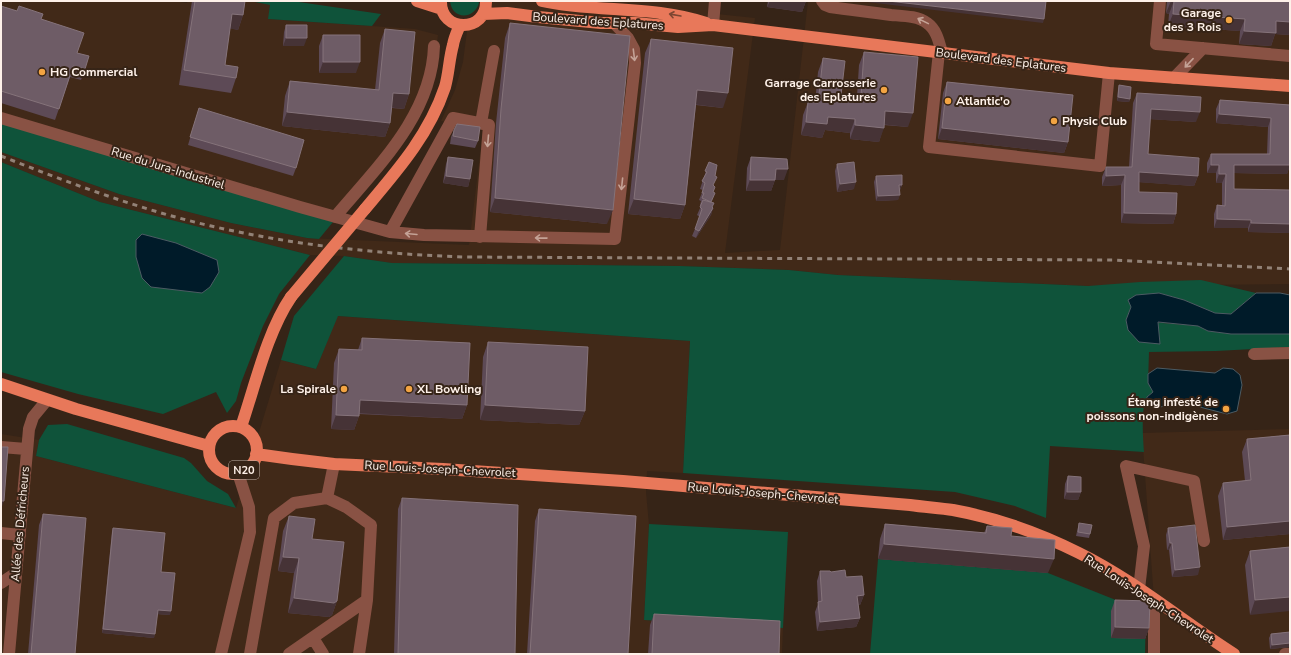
<svg xmlns="http://www.w3.org/2000/svg" width="1291" height="655" font-family="'Nunito Sans',sans-serif">
<rect width="100%" height="100%" fill="#362417"/>
<path fill="#412918" d="M1 1H173L187 3 188 1H251L270 5 269 19 415 29 438 35 434 69 426 98 350 203 337 224 1 121Z
M487 1H718L717 14 755 18 725 253 780 250 808 1H1290V284L1089 286 838 275 789 270 680 266 391 263 344 256 310 255 100 202 1 162V152L119 194 231 223 307 238 469 245 483 130 441 121 455 90 463 62 467 31 487 17Z
M337 316 690 341 683 473 647 471 646 492 649 525 644 620 783 628 782 654H1V434L39 440 36 456 236 508 281 360 316 369Z
M1290 429V654H1154V600L1142 433Z"/>
<path fill="#0f533a" d="M251 1H292L381 14 372 26 268 19 270 5Z
M450 1H478L479 3C474 20 452 20 450 1Z
M1 121 333 222 319 239 307 238 231 223 119 194 1 152Z
M1 162 100 202 310 255 279 294 263 326 241 383 236 401 227 413 216 392 163 414 78 394 1 372Z
M344 256 392 263 680 266 789 270 838 275 1088 286 1140 282 1201 280 1256 293 1231 314 1215 313 1184 300 1159 293 1131 307 1126 320 1198 326 1208 331 1231 334H1290V347L1216 351 1149 352 1148 383 1153 392C1151 394 1148 396 1146 398 1141 410 1143 438 1144 452L1050 446 1046 518 1015 506 955 492 683 473 690 341 338 316 316 369 281 360 294 316Z
M67 424 184 458 191 463 207 481 228 494 236 508 36 456 39 440 48 425Z
M649 524 788 532 783 628 644 620Z
M878 559 1048 573 1146 612 1145 654H870Z"/>
<path fill="#001b29" stroke="#4c5b63" d="M142 234 176 243 217 260 219 272 210 287 202 293 151 287 142 278 136 257V240Z
M1159 293 1184 300 1215 313 1231 314 1256 293H1280L1290 295V334H1231L1208 331 1198 326 1158 322 1160 344 1139 342 1128 330 1126 320 1131 307 1128 300 1136 295Z
M1157 368 1215 373 1223 368 1233 369 1240 375 1242 385 1237 411 1227 414 1192 405 1177 403 1156 408 1145 405 1147 397 1153 392 1148 383V374Z"/>
<g fill="none" stroke-linecap="round" stroke-linejoin="round">
<path stroke="#895244" stroke-width="12" d="M822 1 825 5 830 7C850 10 871 12 891 15 903 16 918 16 927 23 937 30 939 42 942 53
M1160 1 1156 44 1290 56
M713 25 715 1
M939 52 929 147 1100 166 1109 73
M1174 78 1203 48
M1 118 300 207 390 232 424 235 615 239 635 63 634 49 628 38 614 23
M481 123 494 51
M335 217C377 167 432 115 434 46
M390 232 453 118 489 125 480 237
M1254 354 1290 353
M1 447 26 449
M327 498 334 464
M1 533 20 535
M1 583 16 573
M1139 589 1144 546 1126 466 1194 481 1204 541
M1154 600V654
M313 638 323 654
M9 654 29 429 33 417 47 400
M221 654 250 532 249 507 238 473
M250 654 274 518 294 503 327 498 346 507 371 525 367 600 359 654
M289 654 367 600
M1285 654H1290"/>
<path stroke="#e8785a" stroke-width="12" d="M417 1 442 9
M441 1C440 33 487 33 486 1
M542 1C596 13 653 5 706 23
M483 14 507 13 538 17 601 23H635L678 27 713 25 1109 73 1290 86
M365 209C397 171 429 135 445 87 449 73 449 59 453 45 454 38 457 32 460 25
M1 384 76 409 209 446
M209 450a24 24 0 1 1 48 0a24 24 0 1 1-48 0Z
M241 427C255 386 267 332 291 297
M256 454 292 459 334 464 443 469 623 481 910 505C924 507 939 508 953 510 997 518 1039 533 1079 553 1134 580 1182 621 1234 654"/>
<path stroke="#928277" stroke-width="3" stroke-dasharray="5 5" stroke-linecap="butt" d="M1 156C77 186 154 215 234 231 310 247 386 254 463 257L1113 260 1290 269"/>
<path stroke="#e8785a" stroke-width="12" d="M291 297 365 209"/>
</g>
<path fill="#5d4a56" d="M192 1H245L243 15 238 30 230 28 225 65 236 78 231 93 179 85Z
M768 1H806L802 12 767 7Z
M1167 1H1290V35L1275 34 1271 46 1239 44 1240 31 1168 26 1169 14 1166 13Z
M1 6 41 19 77 53 85 69 81 80 70 77 55 120 1 103Z
M510 23 607 224 490 212 496 123 505 38Z
M286 25 304 46H283L284 32Z
M385 29 409 94 404 109 392 108 390 123 385 137 282 126 285 96 290 81 375 90 380 43Z
M323 35 356 73H319V46Z
M651 39 723 108 696 105 685 205 680 219 628 214 645 53Z
M864 52 908 127 884 125 879 142 850 139V133L825 130 822 138 801 135 803 115 808 102 815 103 818 72 823 58 841 95 857 96 859 65Z
M947 82 1068 142 1064 153 938 139 943 93Z
M1119 85 1130 99 1129 102 1117 101 1118 89Z
M1137 93 1196 122 1150 119 1148 154 1198 176 1194 186 1139 182V192L1176 214 1173 224 1121 223V185L1102 186V177L1106 167H1129L1133 103Z
M1220 100 1290 105V165L1287 174 1234 173V189L1290 190V230L1289 233 1248 232V228H1214V214L1217 205H1222V183H1216V173H1207V163L1211 154H1267L1268 127 1216 123V109Z
M199 108 296 168 293 176 188 145Z
M454 130 478 141 475 148 450 144 451 137Z
M448 157 470 179 468 187 443 183 446 164Z
M751 157 784 180H775L771 191H746L747 168Z
M709 162 713 186V192L711 202 712 207 713 208 711 215 696 238 692 236 700 217 697 215 701 206 700 205 701 201 699 200 703 190 700 189Z
M837 164 854 189 837 192 835 171Z
M876 176 902 185 900 190 898 200 876 201 874 182Z
M362 338 467 405 462 419 359 414V416L354 430 331 429 334 363 339 349 358 350Z
M488 342 585 411 579 425 480 420 483 357Z
M1290 435V534L1223 540 1218 496 1223 483 1245 481 1242 452 1247 439Z
M1068 476 1081 492 1078 500 1064 499 1065 484Z
M402 498 515 654H394L398 509Z
M539 509 628 654H527L535 521Z
M43 514 75 654H28L39 525Z
M289 516 312 539 337 601 332 615 329 617 288 613 294 573 278 571 283 531Z
M1079 523 1090 534 1089 538 1076 536 1078 527Z
M885 524 984 533 987 526 1048 573 878 559 880 539Z
M113 528 161 572 170 615 157 614 154 638 102 633 112 531Z
M1168 528 1198 575 1172 577 1169 550H1167L1166 535Z
M1290 547 1250 615 1245 565 1250 551Z
M820 571 831 572 846 577 864 595 860 605H858L860 618 856 627 817 631 815 612 818 604 817 581Z
M1115 600 1149 628 1145 639 1111 638V611Z
M654 614 779 654H648L650 625Z
M1290 632V647L1270 649 1269 638 1271 634Z"/>
<path fill="#463336" d="M770 1H806L802 12 767 7Z
M868 1H888L1044 19 1043 23 867 2Z
M1104 1H1115L1114 2Z
M1171 1H1174L1169 14 1166 13Z
M232 14 243 15 238 30 227 28Z
M1173 14 1245 19 1240 31 1168 26Z
M1276 21 1290 22V35L1275 34 1271 46 1239 44 1244 31Z
M286 38H307L304 46H283Z
M323 62H360L356 73H319Z
M697 90 728 93 723 108 692 104Z
M393 93 409 94 404 109 388 107Z
M1118 97 1130 99 1129 102 1117 101Z
M1151 109 1200 112 1196 122 1148 119Z
M885 111 913 113 908 127 880 124Z
M287 112 390 123 385 137 282 126Z
M1219 114 1271 118 1268 127 1216 123Z
M828 117 855 119 850 133 825 130 822 138 801 135 806 122Z
M855 125 884 128 879 142 850 139Z
M942 128 1068 142 1064 153 938 139Z
M1211 165H1219L1216 173H1207Z
M1234 165H1290L1287 174 1231 173Z
M776 169H788L784 180H775L771 191H746L750 180Z
M1139 172 1198 176 1194 186 1136 182Z
M1219 174H1226L1222 183H1216Z
M1125 175 1121 185 1102 186 1106 176Z
M446 176 470 179 468 187 443 183Z
M856 182 854 189 837 192 840 184Z
M899 185H902L900 190H897Z
M900 195 898 200 876 201 878 196Z
M495 198 613 210 607 224 490 212Z
M634 199 685 205 680 219 628 214Z
M713 208 711 215 696 238 699 231Z
M1124 213 1176 214 1173 224 1121 223Z
M1217 219 1251 220 1248 228H1214Z
M1251 223 1290 224V230L1289 233 1248 232Z
M360 400 467 405 462 419 355 413Z
M485 405 585 411 579 425 480 420Z
M336 415 359 416 354 430 331 429Z
M1067 492H1081L1078 500 1064 499Z
M1 501H4L1 509Z
M1290 521V534L1223 540 1227 527Z
M1170 543H1172L1169 550H1167Z
M884 544 1054 559 1048 573 878 559Z
M283 557 299 558 294 573 278 571Z
M1200 567 1198 575 1172 577 1175 570Z
M864 595 860 605H854L857 596Z
M1290 597V611L1250 615 1255 600Z
M294 598 337 601 332 615 329 617 288 613Z
M158 610 171 611 170 615 156 614Z
M860 618 856 627 817 631 820 622Z
M1115 627 1149 628 1145 639 1111 638Z
M103 629 155 634 154 638 102 633Z
M1290 643V647L1270 649 1272 645Z"/>
<path fill="#6e5c66" stroke="#85737a" d="M195 1H245L243 15 232 14 225 65 238 67 236 78 184 70Z
M888 1H1046L1044 19Z
M1174 1H1290V22L1276 21V33L1244 31 1245 19 1173 14Z
M1 6 17 11 19 6 43 14 41 19 84 33 77 53 89 56 85 69 73 66 59 109 1 91Z
M510 23 630 36 613 210 495 198 501 109Z
M286 25H307V38H286Z
M385 29 415 32 409 94 393 93 390 123 287 112 290 81 379 90Z
M323 35H360V62H323Z
M651 39 733 48 728 93 697 90 685 205 634 199Z
M864 52 918 57 913 113 885 111 884 128 855 125V119L828 117 827 124 806 122 808 102 818 103 823 58 845 61 841 95 861 96Z
M947 82 1073 95 1068 142 942 128Z
M1119 85 1131 87 1130 99 1118 97Z
M1137 93 1201 97 1200 112 1151 109 1148 154 1199 158 1198 176 1139 172V192L1177 193 1176 214 1124 213 1125 175 1106 176V167H1132Z
M1220 100 1290 105V165H1234V189L1290 190V224L1251 223V220L1217 219V205L1225 206 1226 174H1219V165H1211V154H1270L1271 118 1219 114Z
M199 108 304 140 296 168 190 137Z
M457 124 480 127 478 141 453 136 454 130Z
M448 157 473 160 470 179 446 176Z
M751 157 787 159 788 169H776L775 180H750Z
M709 162 717 165 715 176 717 177 713 185 715 187 713 192 715 193 711 202 702 198 704 193H702L705 183 702 181 707 172 705 171Z
M854 162 856 182 840 184 837 164Z
M902 175V185H899L900 195 878 196 876 176Z
M703 200 714 203 712 207 713 208 699 231 695 229 702 209 700 207Z
M362 338 470 343 467 405 360 400 359 416 336 415 339 349 362 350Z
M488 342 588 347 585 411 485 405Z
M1290 435V521L1227 527 1223 483 1251 480 1247 439Z
M1 447H8L4 501H1Z
M1068 476 1081 477V492H1067Z
M402 498 518 505 515 654H398Z
M539 509 636 516 628 654H530Z
M43 514 86 518 75 654H31Z
M289 516 315 519 312 539 344 542 337 601 334 603 294 598 299 558 283 557Z
M1079 523 1092 525 1090 534 1078 532Z
M885 524 986 533 987 526 1012 528 1011 536 1055 540 1054 559 884 544Z
M1195 525 1200 567 1175 570 1172 543H1170L1168 528Z
M113 528 165 533 161 572 175 573 171 611 158 610 155 634 103 629Z
M1290 547V597L1255 600 1250 551Z
M845 570 846 577 862 576 864 595 857 596 860 618 820 622 818 602 822 601 820 571H830L831 572Z
M1115 600 1150 601 1149 628 1115 627Z
M654 614 780 621 779 654H652Z
M1290 632V643L1272 645 1271 634Z"/>
<defs><path id="oneway-shaft" d="M-6 0H5M1.5-3L5.5 0L1.5 3" fill="none" stroke-width="1.6" stroke-linecap="round" stroke-linejoin="round"/></defs>
<use stroke="#7d4632" href="#oneway-shaft" transform="translate(675 15) rotate(-170)"/>
<g stroke="#c4a296">
<use href="#oneway-shaft" transform="translate(923 21) rotate(-154)"/>
<use href="#oneway-shaft" transform="translate(634 55) rotate(83)"/>
<use href="#oneway-shaft" transform="translate(1189 63) rotate(133)"/>
<use href="#oneway-shaft" transform="translate(488 141) rotate(95)"/>
<use href="#oneway-shaft" transform="translate(622 184) rotate(96)"/>
<use href="#oneway-shaft" transform="translate(411 234) rotate(-175)"/>
<use href="#oneway-shaft" transform="translate(541 238) rotate(-179)"/>
</g>
<g fill="#f3a442" stroke="#362417" stroke-width="1.5">
<circle cx="1229" cy="20" r="4"/>
<circle cx="42" cy="72" r="4"/>
<circle cx="884" cy="90" r="4"/>
<circle cx="948" cy="101" r="4"/>
<circle cx="1054" cy="121" r="4"/>
<circle cx="344" cy="389" r="4"/>
<circle cx="409" cy="389" r="4"/>
<circle cx="1226" cy="409" r="4"/>
</g>
<g text-anchor="middle" stroke-width="4" stroke-linejoin="round" paint-order="stroke">
<rect fill="#362417" stroke="#c2b4aa" stroke-width="1" x="229" y="461" width="30" height="18" rx="3"/>
<g font-size="11" font-weight="bold" fill="#fef1e9">
<text x="244" y="474">N20</text>
</g>
<g font-size="12" font-weight="bold" fill="#fef1e9" stroke="#362417" text-anchor="end">
<text x="1221" y="17">Garage<tspan x="1221" dy="14">des 3 Rois</tspan></text>
<text x="50" y="76" text-anchor="start">HG Commercial</text>
<text x="876" y="87">Garrage Carrosserie<tspan x="876" dy="14">des Eplatures</tspan></text>
<text x="956" y="105" text-anchor="start">Atlantic'o</text>
<text x="1062" y="125" text-anchor="start">Physic Club</text>
<text x="336" y="393">La Spirale</text>
<text x="417" y="393" text-anchor="start">XL Bowling</text>
<text x="1218" y="406">Étang infesté de<tspan x="1218" dy="14">poissons non-indigènes</tspan></text>
</g>
<g font-size="12" fill="#fef1e9" stroke="#362417">
<text transform="translate(598 21) rotate(4)" y="4">Boulevard des Eplatures</text>
<text transform="translate(1001 60) rotate(7)" y="4">Boulevard des Eplatures</text>
<text transform="translate(168 168) rotate(17)" y="4">Rue du Jura-Industriel</text>
<text transform="translate(440 469) rotate(3)" y="4">Rue Louis-Joseph-Chevrolet</text>
<text transform="translate(763 493) rotate(5)" y="4">Rue Louis-Joseph-Chevrolet</text>
<text transform="translate(20 524) rotate(-85)" y="4">Allée des Défricheurs</text>
<text transform="translate(1149 599) rotate(33)" y="4">Rue Louis-Joseph-Chevrolet</text>
</g>
</g>
<rect width="1291" height="655" fill="none" stroke="#fef1e9" stroke-width="4"/>
</svg>
